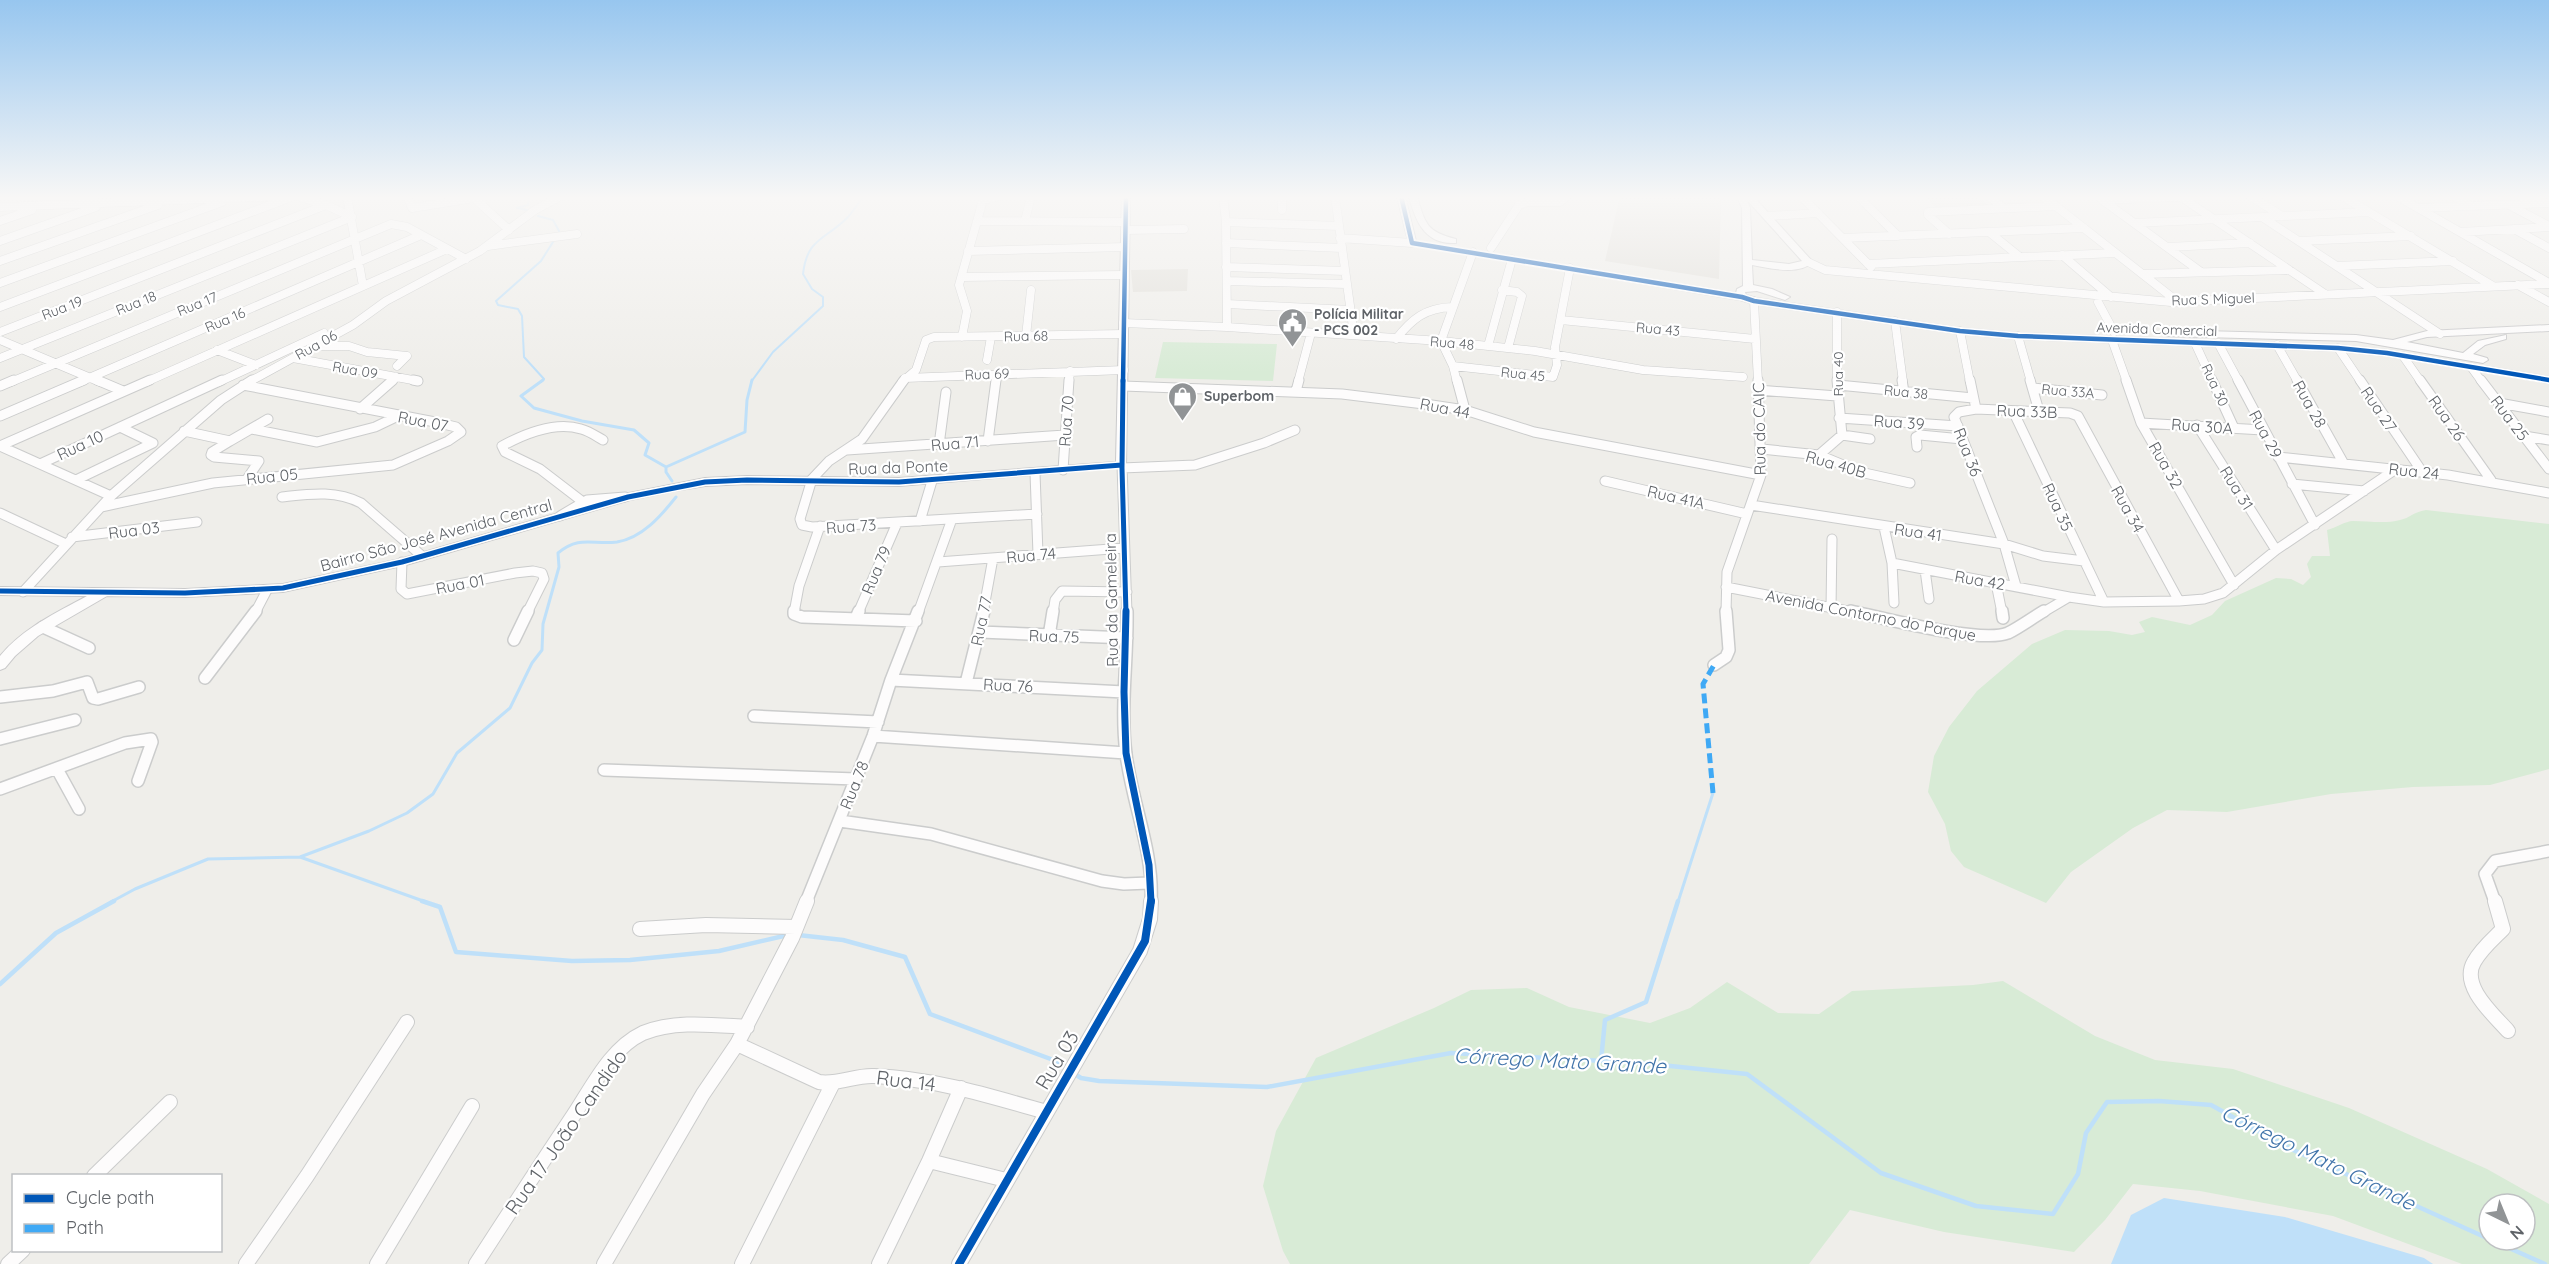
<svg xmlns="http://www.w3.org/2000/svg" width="2549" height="1264" font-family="Quicksand,sans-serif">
<rect width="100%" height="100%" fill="#efeeea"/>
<path fill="#e2e0da" d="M1620 196H1721L1719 279 1605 261Z
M1925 196H1978L1989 206 1936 208Z
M1188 269 1187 291 1133 292 1131 270Z"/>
<path fill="#d8ebd6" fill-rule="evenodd" d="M1163 342 1277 344 1273 381 1155 378Z
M2426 510 2549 524V769L2490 785 2413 787 2331 794 2227 812 2167 810 2133 828 2071 872 2046 903 1964 867 1951 851 1945 824 1928 792 1934 756 1949 727 1977 691 2032 644 2065 630 2109 631 2132 635 2145 632 2139 622 2152 617 2190 625 2212 615 2225 601 2276 578 2291 579 2303 585 2311 577 2307 564 2312 556H2330L2327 530C2336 528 2345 521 2353 521 2369 521 2385 524 2400 520 2410 518 2413 512 2426 510Z
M2003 981 2095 1036 2155 1060 2233 1069 2349 1108 2487 1169 2549 1204V1264H2462L2333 1216 2200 1191 2133 1184 2105 1220 2074 1252 1944 1232 1850 1210 1809 1264H1290L1283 1251 1263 1186 1276 1131 1316 1058 1434 1008 1471 990 1527 988 1569 1007 1650 1023 1690 1008 1727 982 1778 1013 1819 1014 1852 991 1973 985ZM2489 1204H2525V1240H2489Z"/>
<path fill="#bfe0f9" d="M2164 1198 2285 1217 2424 1258 2433 1264H2111L2131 1215Z"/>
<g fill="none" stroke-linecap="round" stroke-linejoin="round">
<path stroke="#bfe0f9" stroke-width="2" d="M527 210 517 208 528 205 529 196
M538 216 553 220 559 231
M541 382 544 379 524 357 522 316 518 309 498 305 496 301 541 261 553 242
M751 382 773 352 823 306V297L812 289 803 274C807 238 825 240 847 218 854 211 858 202 865 196"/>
<path stroke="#bfe0f9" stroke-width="3" d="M543 380 521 396 534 408 582 421 634 430 649 443 645 455 666 467
M666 467 745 432 747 400 752 380
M666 467V472L672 481
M300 857 426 902
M111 902 135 889 208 859 300 857 369 831 407 813 433 794 457 753 510 708 532 663 542 650 543 624 559 567 558 553C580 535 592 545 617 542 642 538 661 516 676 497
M1678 902 1713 793"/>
<path stroke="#bfe0f9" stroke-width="4.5" d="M422 901 440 907 456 952 572 961 630 960 719 951 788 935
M798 935 843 940 905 957 930 1014 1056 1061 1068 1069
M0 984 56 933 114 901
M1601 1061 1605 1020 1646 1002 1678 901
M1073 1073 1081 1078 1099 1081 1267 1087 1451 1053 1642 1063 1747 1074 1881 1173 1976 1206 2053 1214 2078 1174 2086 1133 2107 1102 2159 1101 2211 1105 2291 1149 2489 1239
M2491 1240 2545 1264"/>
<defs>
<path id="street-far3" d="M297 196 326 205 352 217
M347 196 363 286
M407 196 412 208 474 198
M472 196 509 230
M1223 196 1226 222 1227 327
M1282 196V210
M1335 196 1354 335
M1801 196 1871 267
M1858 196 1898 236
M1989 196 2003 208
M2043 196 2178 302
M2097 196 2201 272
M2250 196 2282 216
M2342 196 2493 286
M2397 196 2549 283
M2453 196 2471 206
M2181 197 2325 294
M2103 200 2197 196
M2509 205 2549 226
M0 207 284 196
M2418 208 2549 203
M1768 216 1818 213
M2262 217 2440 334
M0 221 32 210
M978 221 1125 222
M1025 221 1031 196
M1226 222 1339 226
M2135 223 2369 212
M2514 229 2549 248
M1125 230 1184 229
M1989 232 2020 257
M2460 232 2549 227
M1949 234 1928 215V212L2056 206
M1340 238 1412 243
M1843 238 2084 228
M0 241 96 207
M2299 241 2411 236
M1226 243 1342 248
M488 246 577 234
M2168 247 2250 243
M1491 248 1519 205 1527 202H1560L1567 196
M968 251 1125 247
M2062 255 2111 297
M0 261 158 205
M1808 262 1825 270 2171 302 2549 284
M1868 264 2115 253
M2337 266 2453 261
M1226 267 1345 271
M2143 274 2289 270
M962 277 1123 275
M1227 281 1346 284
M0 283 222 202
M2518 285 2549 302
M1502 290 1517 292 1522 296 1508 348
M1754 301 1758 382
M2098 302 2114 332
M1227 304 1350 310
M0 307 294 196
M1837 312V382
M1561 320 1755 339
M1895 321 1903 382
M1123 323 1227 327 1441 341 1535 351 1643 370 1743 377
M1960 331 1970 382
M0 332 326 205
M1026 336 1031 290
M2018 336 2031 382
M962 337 967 311 959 285 983 200 1000 196
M1396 339C1412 319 1425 308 1452 307
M0 340 100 382
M2112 340 2127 382
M2195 343 2213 382
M2218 343 2239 382
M2277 345 2298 382
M315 346H349L367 352 407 356 397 366
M1488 346 1512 259
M2338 348 2361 382
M217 350 256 365
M2403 356 2421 382
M0 358 352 217
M293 358 418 381
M987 360 991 337
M1453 366 1553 377 1557 365 1555 347 1570 268
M2471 367 2482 382
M905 378 1124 370
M11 382 391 224 407 227 466 259
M80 382 421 235
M146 382 447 249
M219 382 324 333
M249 382 353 325 386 301 480 251 535 210 561 196
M391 382 396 377
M902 382 916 370 926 340 934 337 1123 334
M996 382 997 374
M1069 382 1070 371
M1298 382 1311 333
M1457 382 1453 366 1441 341 1473 252"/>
<path id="street-far2" d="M97 380 123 391
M413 380 418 381
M904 380 862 439 829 461 812 479 800 519 802 525 812 527 1037 514
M1457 380 1465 410
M1902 380 1904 392
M1970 380 1976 409 1959 412 1954 417 2004 544 2016 586
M2030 380 2039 411
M2126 380 2141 423 2234 585
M2212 380 2234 428
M2238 380 2315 525
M2297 380 2344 464
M2360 380 2421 470
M2420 380 2491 480
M2481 380 2549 469
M1838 385 1973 398
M0 386 14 380
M1123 386 1342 394 1432 405 1465 410 1534 432 1761 475
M2033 388 2102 395
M1758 390 1837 396
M1296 391 1299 380
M2499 403 2549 412
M360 409 393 380
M1976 409 2070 413 2078 416 2179 601
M2013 411 2104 602
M0 416 84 380
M1839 418 1958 426
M2141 423 2263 430
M2197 425 2276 550
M252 429 317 442 375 427 398 416
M184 431 230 441 212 452 211 455 214 457 259 461 247 479
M1842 435 1870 439
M2524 436 2549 440
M230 441 268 419
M988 441 996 380
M939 445 946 392
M0 446 150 380
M0 446 111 496
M1917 447 1916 437 1920 435 1962 439
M1762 449 1819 455 1860 472 1910 483
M847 450 1065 435
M1819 455 1842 435 1837 380
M2278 457 2448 475 2549 493
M40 464 222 380
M1122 465 1127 613
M1122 468 1195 465 1264 443 1295 430
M1063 470 1069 380
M1035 473 1038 554
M76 480 153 443 120 427
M1605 481 1747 514
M2292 484 2364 491
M282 497C310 494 335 490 361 503L422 556
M583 502 540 469 505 452 502 446C524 434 556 421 581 429 589 431 596 436 603 440
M1751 505 2004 544 2043 556 2084 561
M101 507 213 483 393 465 448 441 461 432 456 427 435 422 243 385
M0 513 66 544
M560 516 587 500 625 497
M920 521 932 481
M1884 527 1892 563 1894 603
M72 537 197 522
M402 562 401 589 407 594 515 573 533 571 542 573 544 579 527 613
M938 562 1124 548
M1892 563 2069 597
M1925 570 1929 599
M1996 583 2002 613
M1726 587 1858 613
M23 592 111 496 221 400 252 380
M1831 609 1832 539
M255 613 267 590
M794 613 799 586 820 526
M858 613 897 523
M918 613 952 519
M983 613 993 558
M1053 613 1055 600 1062 591 1127 592
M1726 613 1727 572 1761 475 1758 380
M2042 613 2069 597 2104 602 2179 601 2204 599 2223 593 2276 550 2396 469"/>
<path id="street-far1" d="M794 611V614L802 617 916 621
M1127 611C1128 659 1120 706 1126 754 1132 803 1154 852 1151 902
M1851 611C1883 618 1981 644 2008 633 2020 627 2032 618 2044 611
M2002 611 2003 618
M856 618 859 611
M43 627 89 648
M980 632 1127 638
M1049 636 1053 611
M514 640 528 611
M1714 665 1726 657 1729 650 1726 611
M205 678 256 611
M891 680 1124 692
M966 683 984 611
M0 697 53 691 87 682 93 698 98 699 139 687
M754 716 878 722
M873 736 1126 753
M0 739 75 720
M57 769 79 809
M604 770 856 779
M0 789 125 743 151 739 152 742 138 781
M840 821 931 834 1102 881 1124 884 1149 883
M806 902 873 736 891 680 918 611
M2495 902 2485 874 2495 861 2549 851"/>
<path id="street" d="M2495 901 2503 929C2493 939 2481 949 2474 962 2460 986 2494 1015 2508 1031
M640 929 706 925 796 927
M737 1044 819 1082C838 1085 855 1075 874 1076 932 1078 990 1096 1046 1112
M929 1161 1006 1180
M94 1176 170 1102
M8 1264 23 1250
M246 1264 307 1176 407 1022
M377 1264 472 1106
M476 1264C507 1216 539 1167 571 1119 591 1090 609 1049 643 1033 675 1020 713 1025 747 1027
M604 1264 703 1094 737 1044 792 938 807 901
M742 1264 832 1085
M879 1264 929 1161 961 1088
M959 1264 1140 951 1150 919 1151 901"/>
<path id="secondary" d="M1122 196H1130L1126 467 899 486 747 484 705 486 674 491 630 500 406 565 283 592 185 597 107 596 38 636 15 656 5 668 0 670V656C23 628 56 613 87 596L0 595V587L185 589 283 584 400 559 624 494 705 478 747 476 899 478 1116 462Z
M1397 196H1405L1416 241 1736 293 1737 289 1743 286 1742 208 1737 196H1753L1813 262C1798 276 1770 268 1752 265L1753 285 1772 289 1790 297 1785 300 1757 291 1745 292 1746 295 1756 298 1960 328 2018 333 2338 345 2387 350 2549 377V383L2387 356 2338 351 2018 339 1960 334 1754 304 1740 300 1409 245ZM1747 200 1802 261 1789 264 1752 260 1750 208Z
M1409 196H1417C1425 224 1427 232 1456 239V243C1425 245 1415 221 1409 196Z
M2549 325V331L2427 337 2407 342 2463 353 2478 341 2506 335V339L2485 345 2473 354 2487 358 2488 360 2483 363 2356 341 2165 336 2160 333 2165 330 2356 335 2393 340 2427 331Z"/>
</defs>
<use href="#street-far3" stroke="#cbcccc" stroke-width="9"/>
<use href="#street-far2" stroke="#cbcccc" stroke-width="11"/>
<use href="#street-far1" stroke="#cbcccc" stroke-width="14"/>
<use href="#street" stroke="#cbcccc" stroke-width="16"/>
<use href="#secondary" stroke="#cacacb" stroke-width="2"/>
<use href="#street-far3" stroke="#fdfcfc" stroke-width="8"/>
<use href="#street-far2" stroke="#fdfcfc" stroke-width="9"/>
<use href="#street-far1" stroke="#fdfcfc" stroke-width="11"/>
<use href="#street" stroke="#fdfcfc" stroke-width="14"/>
<use href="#secondary" fill="#fdfcfc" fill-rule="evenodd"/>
<path stroke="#3fa9f5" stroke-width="5" stroke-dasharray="10 5" stroke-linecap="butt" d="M1713 793 1703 684 1714 665"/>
<defs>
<path id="cycleway-far3" d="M1401 196 1412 243 1742 297 1754 301 1960 331 2018 336 2338 348 2387 353 2549 380
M1123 382 1126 196"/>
<path id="cycleway-far2" d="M1123 380 1122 468 1126 613
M0 591 185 593 283 588 402 562 628 497 705 482 747 480 899 482 1122 465"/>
<path id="cycleway-far1" d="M1126 611 1124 692 1126 753 1149 865 1151 902"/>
<path id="cycleway" d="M959 1264 1145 941 1151 901"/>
</defs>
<use href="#cycleway-far3" stroke="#fff" stroke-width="8"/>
<use href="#cycleway-far2" stroke="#fff" stroke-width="8"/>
<use href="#cycleway-far1" stroke="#fff" stroke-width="10"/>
<use href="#cycleway" stroke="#fff" stroke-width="12"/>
<use href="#cycleway-far3" stroke="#0057b8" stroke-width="4.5"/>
<use href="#cycleway-far2" stroke="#0057b8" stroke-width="5"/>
<use href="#cycleway-far1" stroke="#0057b8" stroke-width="7"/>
<use href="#cycleway" stroke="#0057b8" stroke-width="8"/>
</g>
<linearGradient id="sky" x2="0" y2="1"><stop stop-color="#97c6ef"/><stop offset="0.53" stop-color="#f8f7f6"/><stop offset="1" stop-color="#f8f7f6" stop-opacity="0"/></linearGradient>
<rect width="2549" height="373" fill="url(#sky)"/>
<defs>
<symbol id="civic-pin" viewBox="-11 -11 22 30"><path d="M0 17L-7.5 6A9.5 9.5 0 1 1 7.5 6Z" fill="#919496" stroke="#fff"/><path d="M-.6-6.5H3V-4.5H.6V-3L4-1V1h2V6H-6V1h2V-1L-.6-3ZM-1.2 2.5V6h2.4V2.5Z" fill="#fff"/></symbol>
<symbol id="shop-pin" viewBox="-11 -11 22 30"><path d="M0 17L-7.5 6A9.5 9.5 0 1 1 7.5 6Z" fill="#919496" stroke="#fff"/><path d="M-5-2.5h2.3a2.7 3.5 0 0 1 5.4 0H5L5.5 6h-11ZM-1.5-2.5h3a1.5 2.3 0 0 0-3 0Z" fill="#fff"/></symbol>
</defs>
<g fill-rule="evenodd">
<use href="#civic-pin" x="1276" y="306" width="33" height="45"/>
<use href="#shop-pin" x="1166" y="380" width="33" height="45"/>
</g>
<g text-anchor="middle" stroke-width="4.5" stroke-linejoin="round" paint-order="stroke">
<g font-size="14" fill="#5f6368" stroke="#fff">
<text transform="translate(2213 299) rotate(-2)" y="5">Rua S Miguel</text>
<text transform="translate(136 303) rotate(-22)" y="5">Rua 18</text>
<text transform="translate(197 304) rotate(-22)" y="5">Rua 17</text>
<text transform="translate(62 308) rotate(-21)" y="5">Rua 19</text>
<text transform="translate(225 320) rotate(-23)" y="5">Rua 16</text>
<text transform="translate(1658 329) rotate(5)" y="5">Rua 43</text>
<text transform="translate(2157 329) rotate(2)" y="5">Avenida Comercial</text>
<text transform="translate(1026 336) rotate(-1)" y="5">Rua 68</text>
<text transform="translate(1452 343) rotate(5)" y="5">Rua 48</text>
<text transform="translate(316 345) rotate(-29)" y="5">Rua 06</text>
<text transform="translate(355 370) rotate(10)" y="5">Rua 09</text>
<text transform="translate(987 374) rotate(-2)" y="5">Rua 69</text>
<text transform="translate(1523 374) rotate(6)" y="5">Rua 45</text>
<text transform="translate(1838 374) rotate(-90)" y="5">Rua 40</text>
<text transform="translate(2215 385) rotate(65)" y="5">Rua 30</text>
<text transform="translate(2068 391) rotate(5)" y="5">Rua 33A</text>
<text transform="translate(1906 392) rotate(6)" y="5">Rua 38</text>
</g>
<g font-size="14" font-weight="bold" fill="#5f6368" stroke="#fff" text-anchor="start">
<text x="1314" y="319">Polícia Militar<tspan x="1314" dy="16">- PCS 002</tspan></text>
<text x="1204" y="401">Superbom</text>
</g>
<g font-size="16" fill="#5f6368" stroke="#fff">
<text transform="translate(2310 404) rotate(61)" y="6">Rua 28</text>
<text transform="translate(1445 408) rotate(11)" y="6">Rua 44</text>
<text transform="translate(2379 409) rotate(56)" y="6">Rua 27</text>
<text transform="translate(2027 411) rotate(2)" y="6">Rua 33B</text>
<text transform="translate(2447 418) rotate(55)" y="6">Rua 26</text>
<text transform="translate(2510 418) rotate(53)" y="6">Rua 25</text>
<text transform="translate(423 421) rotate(11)" y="6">Rua 07</text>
<text transform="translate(1066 421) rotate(-86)" y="6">Rua 70</text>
<text transform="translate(1899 422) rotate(4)" y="6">Rua 39</text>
<text transform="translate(2202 426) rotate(4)" y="6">Rua 30A</text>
<text transform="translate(1759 429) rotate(-91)" y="6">Rua do CAIC</text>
<text transform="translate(2266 434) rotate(62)" y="6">Rua 29</text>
<text transform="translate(955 443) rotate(-5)" y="6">Rua 71</text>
<text transform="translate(80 445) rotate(-25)" y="6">Rua 10</text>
<text transform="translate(1968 452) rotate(69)" y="6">Rua 36</text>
<text transform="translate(1836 464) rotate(16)" y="6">Rua 40B</text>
<text transform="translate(2166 465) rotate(60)" y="6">Rua 32</text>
<text transform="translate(898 467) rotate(-2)" y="6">Rua da Ponte</text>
<text transform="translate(2414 471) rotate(6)" y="6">Rua 24</text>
<text transform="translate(272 476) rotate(-6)" y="6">Rua 05</text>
<text transform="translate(2237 488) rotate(58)" y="6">Rua 31</text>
<text transform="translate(1676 497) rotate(13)" y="6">Rua 41A</text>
<text transform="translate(2058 507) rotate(65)" y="6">Rua 35</text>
<text transform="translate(2128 509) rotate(61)" y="6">Rua 34</text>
<text transform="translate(851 526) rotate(-4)" y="6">Rua 73</text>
<text transform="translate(134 530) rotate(-7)" y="6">Rua 03</text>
<text transform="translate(1918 532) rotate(8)" y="6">Rua 41</text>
<text transform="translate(436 535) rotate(-15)" y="6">Bairro São José Avenida Central</text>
<text transform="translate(1031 555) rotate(-5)" y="6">Rua 74</text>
<text transform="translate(876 570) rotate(-67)" y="6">Rua 79</text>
<text transform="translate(1980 580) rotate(10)" y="6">Rua 42</text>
<text transform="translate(460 584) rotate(-11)" y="6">Rua 01</text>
<text transform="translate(1111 600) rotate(-91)" y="6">Rua da Gameleira</text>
<text transform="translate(1871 615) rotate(11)" y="6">Avenida Contorno do Parque</text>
<text transform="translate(981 621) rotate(-78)" y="6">Rua 77</text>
<text transform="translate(1054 636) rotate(2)" y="6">Rua 75</text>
<text transform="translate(1008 685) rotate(3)" y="6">Rua 76</text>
<text transform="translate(854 785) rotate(-68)" y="6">Rua 78</text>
</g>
<g font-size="20" fill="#5f6368" stroke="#fff">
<text transform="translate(1057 1060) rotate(-59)" y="7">Rua 03</text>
<text transform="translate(906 1081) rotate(7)" y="7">Rua 14</text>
<text transform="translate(566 1132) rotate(-55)" y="7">Rua 17 João Candido</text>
</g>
<g font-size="21" font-style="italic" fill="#4174aa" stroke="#fff">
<text transform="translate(1560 1061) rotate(3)" y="7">Córrego Mato Grande</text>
<text transform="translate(2318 1158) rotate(26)" y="7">Córrego Mato Grande</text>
</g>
</g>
<rect x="12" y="1174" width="210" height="78" fill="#ffffff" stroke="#bfc1c3" stroke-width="1.5"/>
<rect x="24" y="1194" width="30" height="9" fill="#0057b8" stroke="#bfc1c3" stroke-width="1.5"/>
<text x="66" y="1204" font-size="18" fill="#5f6368">Cycle path</text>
<rect x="24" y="1224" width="30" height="9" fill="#3fa9f5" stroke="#bfc1c3" stroke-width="1.5"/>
<text x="66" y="1234" font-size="18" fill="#5f6368">Path</text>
<g transform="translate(2507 1222) rotate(137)"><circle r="28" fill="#ffffff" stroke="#bfc1c3" stroke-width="1.5"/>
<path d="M0-4.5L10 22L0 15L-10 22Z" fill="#919496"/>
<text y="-9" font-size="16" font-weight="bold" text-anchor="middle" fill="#5f6368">N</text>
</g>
</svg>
